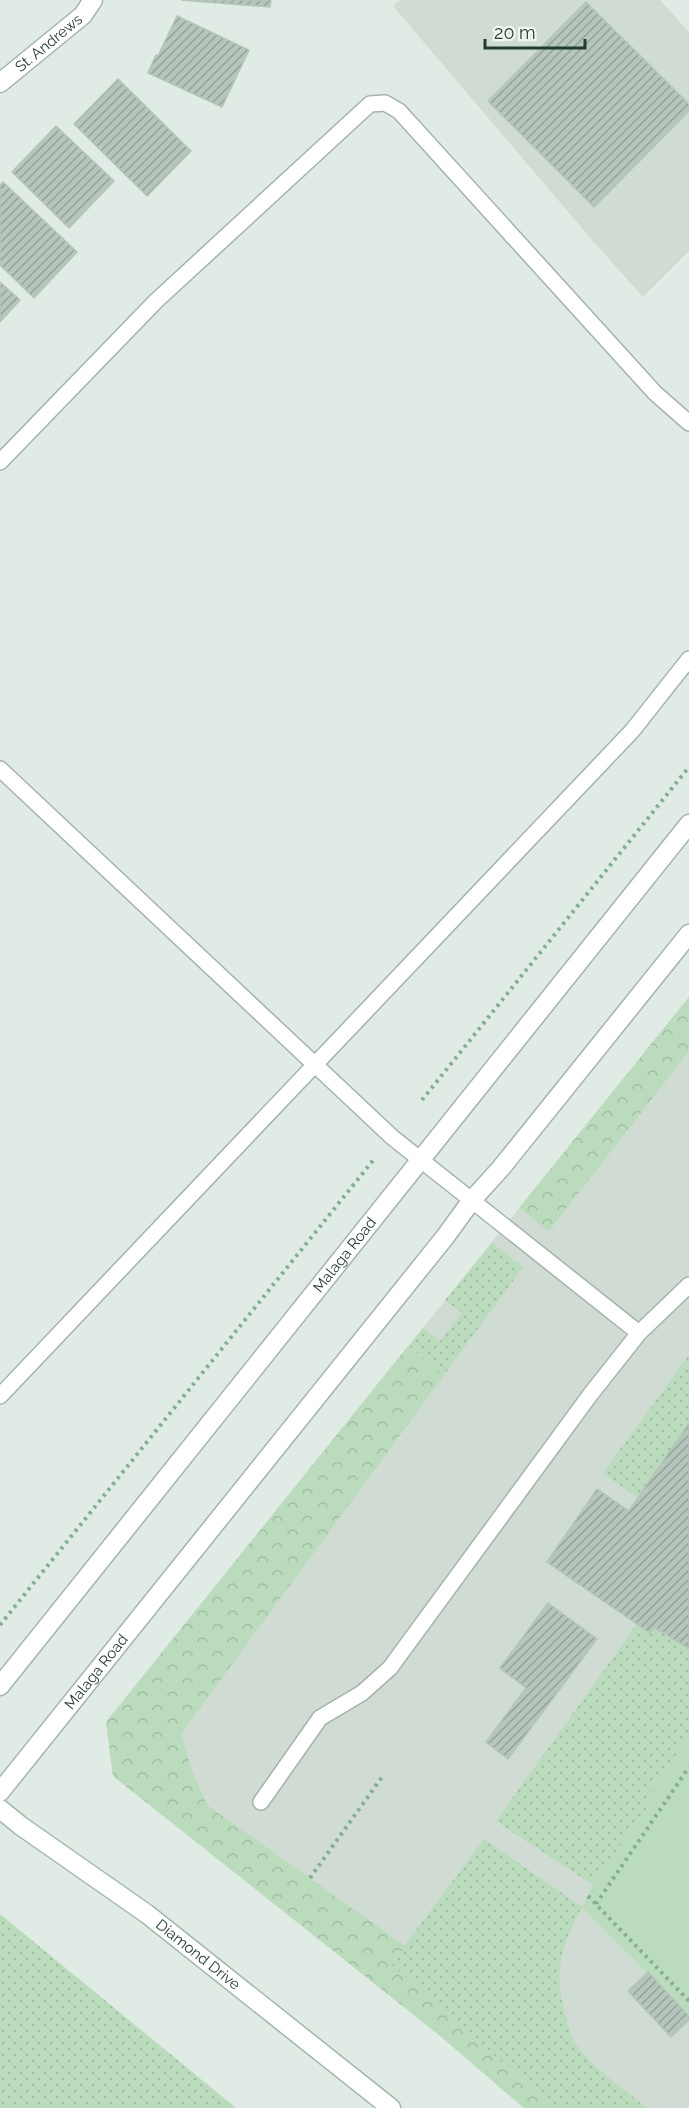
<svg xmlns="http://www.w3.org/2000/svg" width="689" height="2108" font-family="Raleway,sans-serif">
<defs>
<pattern id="grass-dots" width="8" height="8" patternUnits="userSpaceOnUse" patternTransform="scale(1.5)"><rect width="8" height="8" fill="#badcbc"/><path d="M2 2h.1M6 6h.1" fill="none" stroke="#a0bea2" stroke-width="1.8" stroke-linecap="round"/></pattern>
<pattern id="forest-crowns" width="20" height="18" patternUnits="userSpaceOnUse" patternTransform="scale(1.5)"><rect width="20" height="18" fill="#badcbc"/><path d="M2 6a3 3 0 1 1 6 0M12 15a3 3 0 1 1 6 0" fill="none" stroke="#a0bea2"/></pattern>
<pattern id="building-hatch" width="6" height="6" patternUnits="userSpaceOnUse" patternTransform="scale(1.5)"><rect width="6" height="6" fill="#b6c6bd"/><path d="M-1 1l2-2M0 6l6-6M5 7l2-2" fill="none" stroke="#94a29a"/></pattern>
</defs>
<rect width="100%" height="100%" fill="#e1ebe5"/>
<path fill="#cfdbd3" d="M400 0H660L689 32V251L643 297 592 240 393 6Z
M689 997V2108H524L439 2035 113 1776 106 1722Z"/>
<path fill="url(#grass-dots)" d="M492 1243 523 1267 444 1375 409 1346 423 1328 440 1341 462 1313 445 1300Z
M689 1355V1423L638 1498 603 1473Z
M637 1624 650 1633 654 1627 689 1649V1737L651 1791 656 1795 593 1885 496 1821Z
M484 1839 582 1907C560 1948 553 1971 566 2017 569 2025 570 2036 575 2043 593 2069 623 2088 647 2108H554L391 1964Z
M0 1914 236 2108H0Z"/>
<path fill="url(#forest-crowns)" d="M689 997V1051L549 1231 519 1208Z
M408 1346 444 1375 181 1734 191 1768 207 1805 405 1946 391 1964 554 2108H524L439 2035 113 1776 106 1722Z"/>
<path fill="#badcbc" d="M689 1737V2016L582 1907 593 1885 656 1796 650 1791Z"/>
<path fill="url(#building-hatch)" stroke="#b4c5ba" stroke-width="1.5" d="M181 0H271L270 7Z
M586 2 689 104V111L594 207 488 101Z
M177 16 249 50 222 107 148 73 156 55 158 56Z
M118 79 191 151 147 196 74 124Z
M56 126 114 181 69 228 12 172Z
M3 182 77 252 34 298 0 265V185Z
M0 282 20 300 0 322Z
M689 1423V1649L654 1627 650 1633 547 1562 597 1489 629 1511Z
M548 1603 597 1639 508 1759 486 1742 526 1688 500 1668Z
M648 1972 689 2016V2020L671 2037 628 1991Z"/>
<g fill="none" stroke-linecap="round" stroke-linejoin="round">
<defs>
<path id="lane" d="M0 462 156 301 370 104 385 103 399 111 655 393 689 423
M0 769 392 1137 639 1333 689 1285
M0 1396 632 731 689 659
M261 1802 320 1718 362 1693 390 1668 590 1395 639 1333"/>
<g id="street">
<path id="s1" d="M0 83 83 15 93 0"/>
<path id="s2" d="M0 1686 689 824"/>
<path id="s3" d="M0 1792 445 1237 472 1200 501 1168 689 934"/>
</g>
<g id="secondary">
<path id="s4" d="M0 1809 21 1826 147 1914 391 2108"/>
</g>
</defs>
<use href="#lane" stroke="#a4b3ab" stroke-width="18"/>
<use href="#street" stroke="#a4b3ab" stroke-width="21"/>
<use href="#secondary" stroke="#a0b7aa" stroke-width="21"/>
<path stroke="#82ae97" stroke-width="4" stroke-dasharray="3 4.5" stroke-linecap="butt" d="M422 1100 689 767
M0 1625 375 1158
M310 1878 382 1777
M588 1896 689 2001
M596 1904 689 1767"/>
<use href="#lane" stroke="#fff" stroke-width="15"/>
<use href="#street" stroke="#fff" stroke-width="18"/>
<use href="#secondary" stroke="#fff" stroke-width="18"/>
</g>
<g text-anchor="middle" stroke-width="5" stroke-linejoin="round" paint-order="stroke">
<g font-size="15" fill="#223c2f" stroke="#f1f8f3">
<text dy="5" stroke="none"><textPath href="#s1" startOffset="63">St. Andrews</textPath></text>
<text dy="5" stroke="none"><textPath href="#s2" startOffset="552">Malaga Road</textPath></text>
<text dy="5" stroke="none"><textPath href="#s3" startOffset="154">Malaga Road</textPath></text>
<text dy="5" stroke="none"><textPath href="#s4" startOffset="246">Diamond Drive</textPath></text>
</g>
</g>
<path d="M485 39v9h100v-9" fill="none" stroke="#223c2f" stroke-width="3"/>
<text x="494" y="39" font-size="18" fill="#223c2f" stroke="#f1f8f3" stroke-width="4.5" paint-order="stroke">20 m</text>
</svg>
